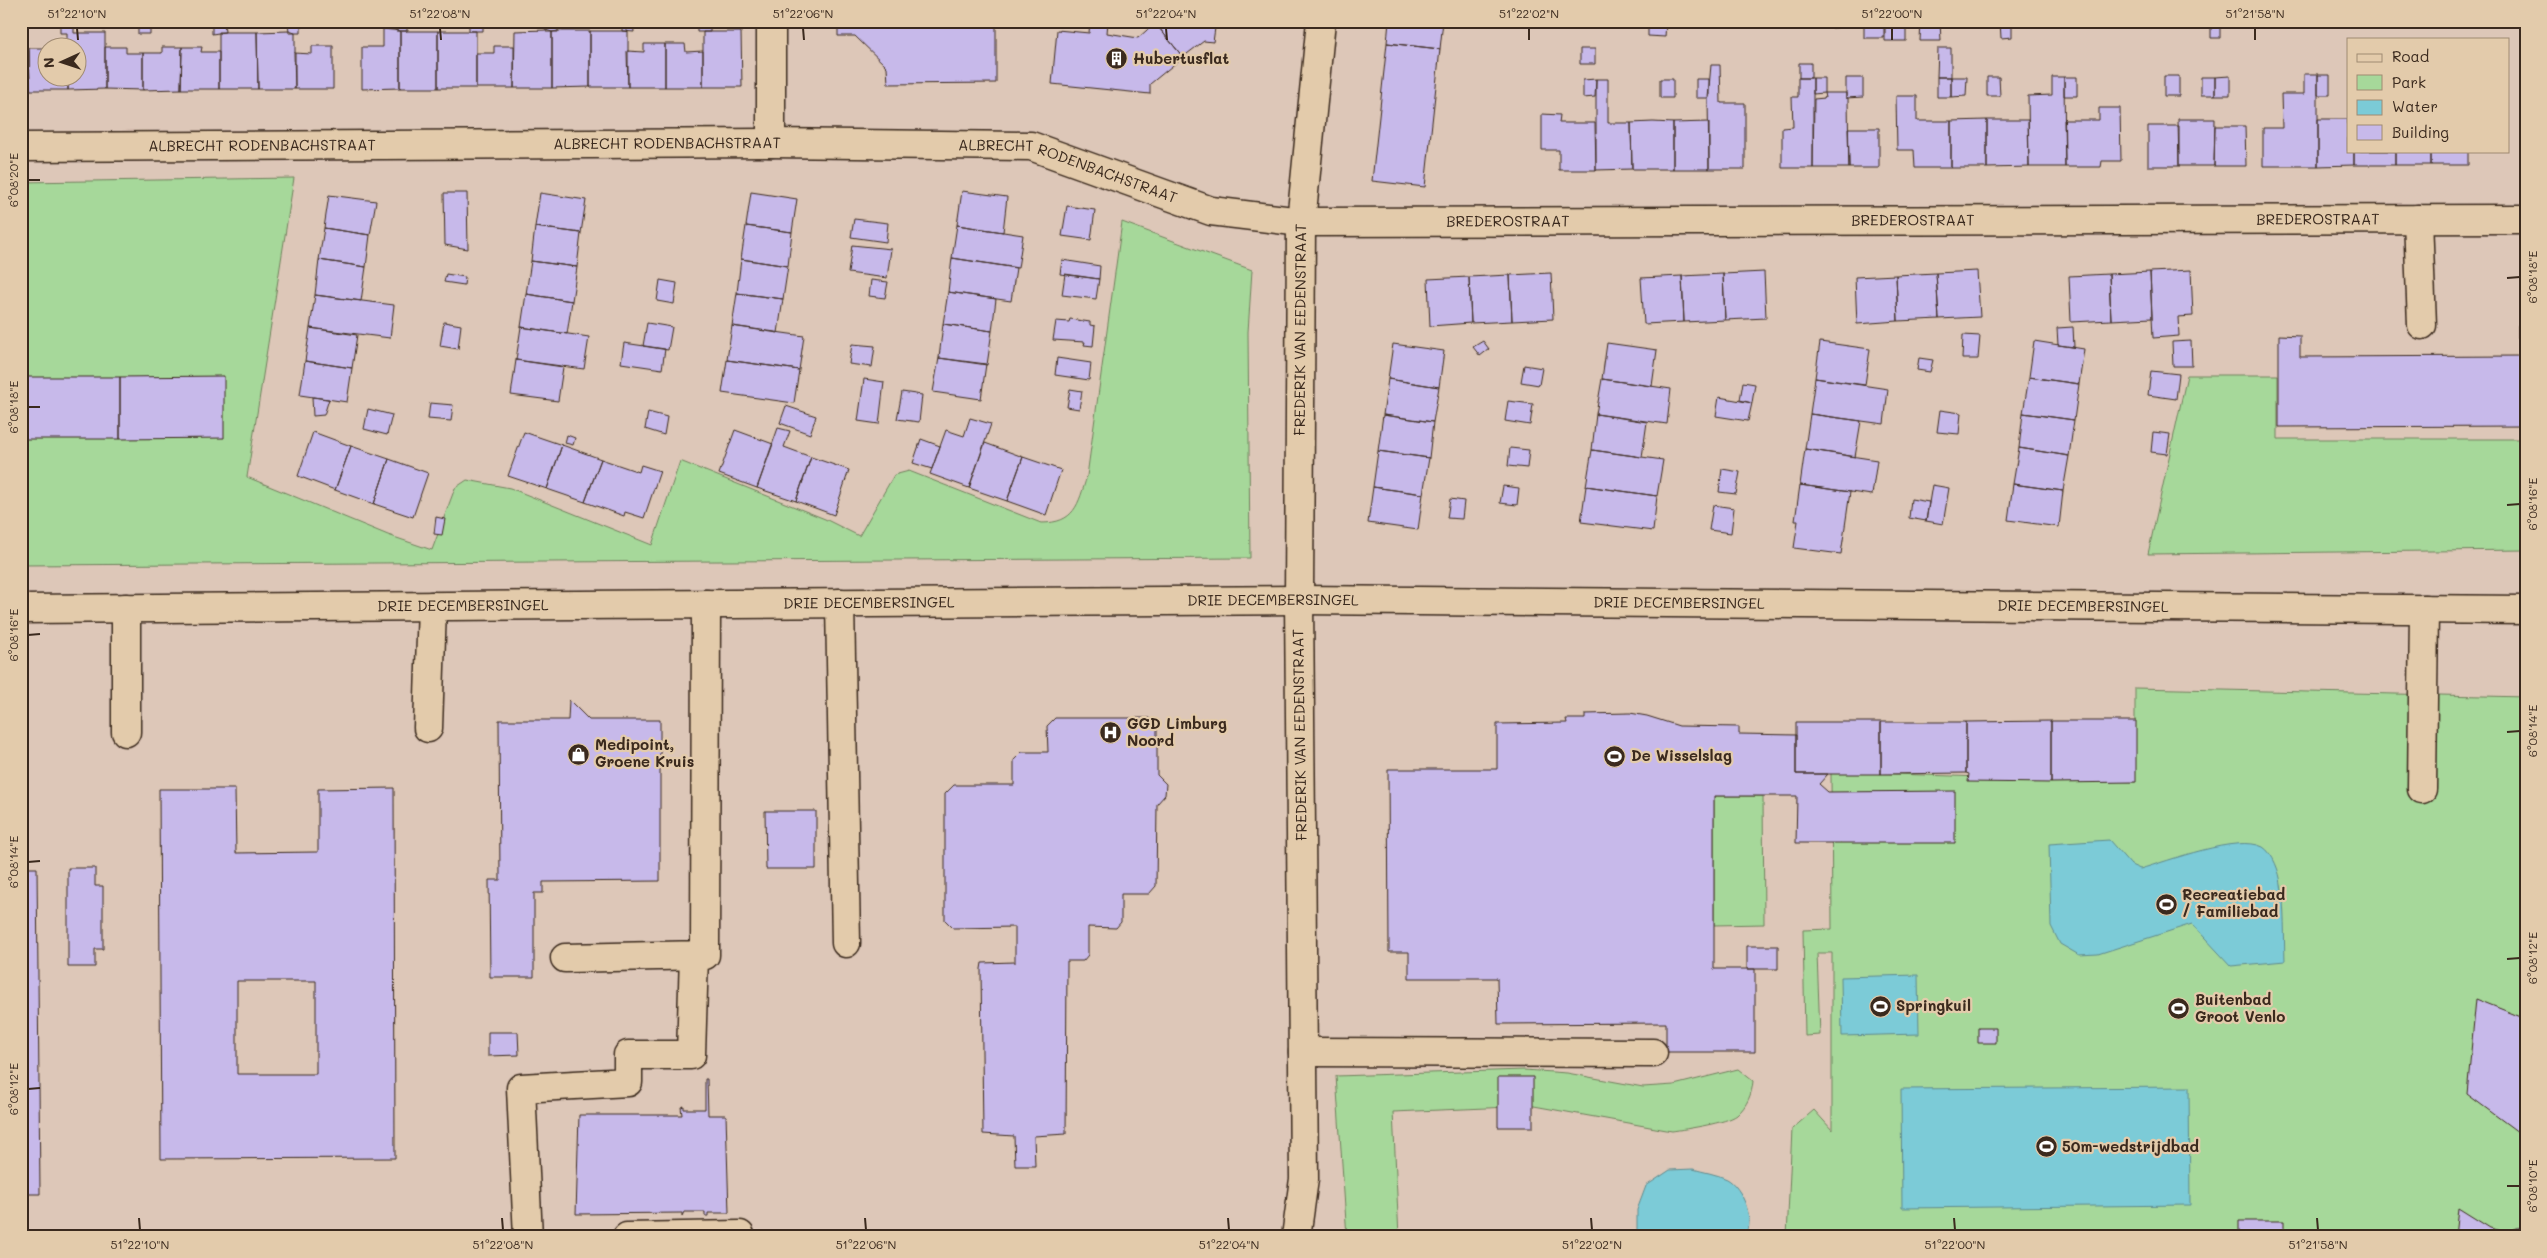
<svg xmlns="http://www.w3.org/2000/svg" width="2547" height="1258" font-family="Mali,sans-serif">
<rect width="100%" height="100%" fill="#ddc7b8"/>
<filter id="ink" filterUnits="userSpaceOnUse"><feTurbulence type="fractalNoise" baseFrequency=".02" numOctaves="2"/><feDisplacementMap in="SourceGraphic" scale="10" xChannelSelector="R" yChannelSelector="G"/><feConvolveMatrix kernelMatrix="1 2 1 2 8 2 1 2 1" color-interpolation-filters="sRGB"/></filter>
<g filter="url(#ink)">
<path fill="#a6d89a" stroke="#70815c" d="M294 178 247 477 388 535 432 550 455 488 467 480 510 488 652 545 680 461 825 519 859 536 894 475 909 471 1041 523C1075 523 1078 505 1087 476L1122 222 1252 270 1248 332 1250 558 21 565V182Z
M2187 375H2278V439H2526V550L2148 554Z
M2135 688 2526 697V1237H1787L1792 1129 1814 1110 1832 1130V953H1817L1820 1035 1805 1036 1803 930 1832 929 1831 772 2135 782Z
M1714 796H1763L1764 924 1714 925Z
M1738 1069 1753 1081C1752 1094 1747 1106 1737 1115 1727 1123 1686 1129 1672 1131L1534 1106 1393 1112 1399 1237H1347L1336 1076 1524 1070 1567 1073 1643 1087 1674 1085Z"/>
<path fill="#7bcbd7" stroke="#618b8d" d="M2109 840 2131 865 2140 869C2168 861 2238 834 2263 847 2273 853 2280 873 2281 884 2285 909 2284 936 2285 961L2231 966 2192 924 2098 954 2079 955 2060 944 2051 926 2049 844Z
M1918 975 1919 1034 1842 1036 1841 977Z
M2189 1087 2190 1205 1902 1208 1901 1089Z
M1693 1169C1703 1172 1717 1174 1727 1179 1742 1187 1757 1222 1744 1237H1640L1637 1232V1210L1646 1186 1670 1170Z"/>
<path fill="#c7b9ea" stroke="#3b2a1e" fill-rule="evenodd" d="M60 21H74V33H105V89L68 90V78H78V48H67V33H60Z
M138 21H150V34H138Z
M212 21H224L225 32 212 34Z
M288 21H301V33H289Z
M395 21H407V31H396Z
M469 21H483V31H469Z
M546 21H558V32H546Z
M622 21H633L634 32 622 31Z
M697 21H710V32H697Z
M838 21H996V83L888 84 887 67 855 36H838Z
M1090 21H1108L1107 33 1138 38 1155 23 1183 57 1150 84V94L1052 84 1057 30 1089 33Z
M1158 21H1216L1213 42 1204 41 1183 57 1155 23Z
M1389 21H1443L1440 49 1387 43Z
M1832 21H1845V27L1832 28Z
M1864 21H1884V38H1864Z
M1885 21H1906V41H1885Z
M1921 21H1940L1941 41H1920Z
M2000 21H2012V37L2001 38Z
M2211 21H2227L2226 25H2220V38H2211Z
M1666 22 1665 37 1648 36V23Z
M383 29 400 31V88L362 89V47H383Z
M546 30 552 32V88H514L515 31Z
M289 31 295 33V89H258L257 32Z
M400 31H438V88H400Z
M438 31H476V88H438Z
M558 31H590V87L552 88V32Z
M590 31H628V87H590Z
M219 32H257L258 89H219Z
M703 32H741L742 87H703Z
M1387 43 1440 49 1425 187 1372 181Z
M644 44H665V87H628L627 51 644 52Z
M665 44H685L686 52 703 51V87H665Z
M312 46H333V89H295L294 53 312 54Z
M494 46H514V88H476V53H494Z
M105 47H126V53H143V90L105 89Z
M162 47H182L181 89 143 90V53H162Z
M182 47H202L201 52H219V89H181Z
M21 48H29L30 90H21Z
M29 48H48V78H68V90H30Z
M1938 48H1951V77H1937Z
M1580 49H1595V64H1580Z
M1799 63H1811V78H1799Z
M1711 65H1720L1721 103H1745V169H1709L1708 98Z
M2304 74H2318V166H2263V128H2282L2281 94H2304Z
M2318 75H2330V95H2318Z
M2164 76H2179V96H2164Z
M2230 76V95H2215V77Z
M1937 77H1951V97H1937Z
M1951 77H1967L1966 96 1951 97Z
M1987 77H1999L2000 96H1987Z
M2052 77H2064L2065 167H2029L2028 96 2052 95Z
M2064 77H2077V96H2064Z
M2201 77H2215V95H2201Z
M1798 78H1813V168H1782V128L1793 127 1792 97H1798Z
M1813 78H1824V93L1813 94Z
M1846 78H1863V97L1846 98Z
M1596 79H1608V123H1631L1632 169 1596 170Z
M1596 79 1595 97 1583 98V80Z
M1660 79H1673V98H1660Z
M1696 79H1709V98H1696Z
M1824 93H1846V98H1848L1849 168H1813L1814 99 1825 98Z
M1896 96H1917V121H1951V168H1915L1914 150H1897Z
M2099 108H2120L2121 161H2102L2101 167H2065L2064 120H2099Z
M1542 114 1560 115 1559 123H1595L1596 170H1559V150H1542Z
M2178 119H2215L2214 166H2179Z
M2318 119H2348V151H2354V165L2318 166Z
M1987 120H2028L2029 167 1987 168Z
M1987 120V168H1951V121Z
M1653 122 1673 123V169H1632L1631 123Z
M1709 122V169H1673V123Z
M2148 126H2179V166H2148Z
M2215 126H2245L2246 166H2214Z
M1848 128H1879V168H1849Z
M2354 151H2395V165H2354Z
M2395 151H2431V165H2395Z
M2431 151H2468V165H2431Z
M962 191 1007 197 1003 232 957 225Z
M751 192 797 199 792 232 746 226Z
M444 193H467L468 249 445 245Z
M540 193 586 200 581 233 535 227Z
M329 195 376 201 370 235 324 228Z
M1067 206 1095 210 1091 240 1062 236Z
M854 219 888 223 886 242 851 237Z
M957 225 1023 235 1018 268 952 258Z
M746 226 792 232 788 266 741 259Z
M535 227 581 233 577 267 531 261Z
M324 228 370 235 366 267 319 260Z
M852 245 891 249 887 278 848 273Z
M952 258 1016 268 1011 301 948 292Z
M741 259 788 266 783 299 737 293Z
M319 260 366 267 361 301 315 295Z
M1062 260 1100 266 1099 279 1060 274Z
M531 261 577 267 572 301 526 294Z
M2191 270 2193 316 2178 317 2179 336 2153 338 2150 272Z
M1977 271 1980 317 1939 319 1936 273Z
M1764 272 1766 318 1725 320 1723 274Z
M2150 272 2152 318 2111 320 2109 274Z
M1551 273 1553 319 1512 321 1510 275Z
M1936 273 1939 319 1898 321 1896 275Z
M446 274 465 277 464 285 444 282Z
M1065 274 1099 279 1096 299 1062 295Z
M1723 274 1725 320 1684 322 1682 276Z
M2109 274 2111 320 2071 322 2069 276Z
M1510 275 1512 321 1471 323 1469 277Z
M1896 275 1898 321 1857 324 1855 277Z
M1682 276 1684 322 1644 324 1641 278Z
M1469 277 1471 323 1430 326 1428 279Z
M660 280 677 283 674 304 657 301Z
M871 280 888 282 885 298 869 296Z
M948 292 996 299 992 331 943 324Z
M737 293 783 299 778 333 732 326Z
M526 294 572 301 567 334 521 327Z
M315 295 394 305 390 338 310 328Z
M1070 319 1090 322V325L1095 326 1093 346 1084 345 1085 342 1053 340 1056 321 1069 322Z
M444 322 461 325 458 349 440 346Z
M647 323 672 327 668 350 643 346Z
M943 324 992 331 987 365 939 358Z
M2518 325H2526V426L2279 427V335L2300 336V357L2523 356 2520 338H2518Z
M732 326 804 336 799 370 727 360Z
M521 327 589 337 584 369 516 360Z
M2073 327 2074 347 2058 345 2057 328Z
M310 328 357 335 352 368 305 361Z
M1963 335 1980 336 1978 359H1962Z
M1483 341 1489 349 1480 356 1473 347Z
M2034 341 2084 349 2079 384 2029 377Z
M2191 341 2192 366H2173L2172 342Z
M1820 342 1870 349 1865 385 1815 378Z
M624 343 665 349 662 369 621 363Z
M1607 343 1657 350 1652 386 1602 379Z
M852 344 875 346 872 367 849 364Z
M1393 344 1444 351 1439 387 1388 379Z
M939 358 986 364 981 399 933 392Z
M1057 358 1091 363 1089 380 1055 375Z
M1919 358 1933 360 1930 372 1917 370Z
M516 360 563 367 558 401 511 395Z
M727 360 799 370 794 403 722 393Z
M305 361 352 368 347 402 300 395Z
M1524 365 1542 368 1539 385 1521 382Z
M2151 371 2179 374 2176 399 2148 395Z
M224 376V438L120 439V377Z
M21 377H120V439H21Z
M2029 377 2079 384 2074 420 2023 413Z
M1815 378 1888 389 1884 424 1810 414Z
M864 379 884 382 879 424 858 421Z
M1388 379 1439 387 1433 422 1383 415Z
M1602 379 1671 389 1667 424 1596 414Z
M1743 382 1755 384 1752 403 1740 400Z
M1070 389 1082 391 1079 409 1067 407Z
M902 392 922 395 919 422 897 419Z
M312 397 329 399 324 415 313 416Z
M1719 397 1752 403 1748 421 1716 416Z
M1508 401 1533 404 1530 425 1505 421Z
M430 403 453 405 451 421 428 419Z
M786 406 816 416 810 434 780 423Z
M368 409 392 415 387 435 364 429Z
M1940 410 1961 413 1959 434 1937 432Z
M648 412 667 417 664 435 645 429Z
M2023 413 2074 420 2069 456 2019 448Z
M1596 414 1647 422 1642 457 1592 450Z
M1810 414 1861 421 1855 457 1805 449Z
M1383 415 1433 422 1429 458 1378 451Z
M970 418 991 424 969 488 930 474 946 430 964 436Z
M778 428 790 431 784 447 811 457 796 501 757 488Z
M735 430 773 444 757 488 719 474Z
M313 432 351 446 335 490 298 476Z
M524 432 562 445 547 489 508 476Z
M2153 432 2170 434 2167 454 2151 452Z
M567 435 575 438 573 445 565 443Z
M921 439 940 446 932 469 913 463Z
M985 443 1023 457 1007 501 969 488Z
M562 445 601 459 585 502 547 489Z
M351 446 389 459 374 504 335 490Z
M1510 448 1529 450 1527 468 1508 466Z
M2019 448 2069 456 2063 491 2013 484Z
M1805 449 1877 460 1872 495 1800 485Z
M1592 450 1663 460 1657 496 1586 486Z
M1378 451 1429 458 1423 494 1373 487Z
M811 457 849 470 834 515 796 501Z
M1023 457 1061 470 1046 515 1007 501Z
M389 459 428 473 413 517 374 504Z
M601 459 639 472 641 465 660 471 644 518 625 512 624 516 585 502Z
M1722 469 1740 472 1736 494 1719 492Z
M2013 484 2063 491 2059 527 2008 520Z
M1800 485 1850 492 1841 554 1794 548 1798 521H1795Z
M1932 485 1949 488 1943 524 1926 521Z
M1503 486 1519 488 1517 505 1500 503Z
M1586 486 1657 496 1653 531 1581 522Z
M1373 487 1423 494 1418 530 1368 523Z
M1450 499 1464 501 1462 519 1447 518Z
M1911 499 1929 502 1926 521 1909 518Z
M1713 505 1734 508 1731 533 1709 530Z
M436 517 445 519 442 535 434 534Z
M569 700 589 720H660V881L543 882V893H534V977H490L489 880H500L499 720H568Z
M1630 713 1647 716 1679 726 1739 727V734L1796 735V774H1828L1819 784 1828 792 1955 791V843H1796L1797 796H1714V969H1755V1052H1666V1023L1498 1024 1497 978H1409V952H1389L1388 769H1497V724L1567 723 1566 719H1585V714Z
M1055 718H1149L1157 726V775L1166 784 1165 795 1157 804 1156 886 1149 894H1121V922L1116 928 1088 927V955L1083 961H1067L1066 1134 1034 1136 1035 1166H1015L1014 1136 983 1134 981 969 982 963 1015 962V927L953 928 945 920V794L954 785H1014V760L1022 752H1048L1047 726Z
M2051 721H2136V782L2051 783Z
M2051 721V783L1968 782 1969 774 1966 773V722Z
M1796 722H1881V774H1796Z
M1881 722H1966V773L1881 774Z
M394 788 395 1158 161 1159 159 789H235L236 853 318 852V789ZM237 981H316V1074H237Z
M765 811H816V869H766Z
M21 868H37L40 1194H21Z
M68 868H95V886H103V949H95V967H68Z
M1747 946H1778V969H1747Z
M2476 999 2526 1019V1138L2467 1094Z
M1978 1028H1996V1043H1978Z
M488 1032H518L519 1055 488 1056Z
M1498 1077H1533V1127H1498Z
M705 1079H707L708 1115H726L729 1213H708V1216H705V1212H684L682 1216V1213L576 1214 579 1115H682L681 1107 684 1106V1109H705Z
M2458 1208 2490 1228 2502 1231 2514 1230 2526 1226V1237H2455Z
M2239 1221H2284V1237H2239Z"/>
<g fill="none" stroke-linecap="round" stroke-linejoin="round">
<defs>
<g id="minor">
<path d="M771 143V21"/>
<path id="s1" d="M21 147 771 143 1031 146 1211 211 1301 222 2526 219"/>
<path d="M2418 219 2422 325"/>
<path d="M840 603 846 943"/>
<path id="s2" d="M21 609 1299 600 2526 610"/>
<path d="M428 728 432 606"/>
<path d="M126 732V608"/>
<path d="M2422 789 2424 609"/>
<path d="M565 958 705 955 706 604"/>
<path d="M1303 1052 1653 1053"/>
<path d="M528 1237 521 1088 628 1082V1055H691L694 955"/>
<path d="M627 1237 740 1235"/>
<path id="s3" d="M1296 1237 1304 1179 1299 600 1301 222 1321 21"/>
</g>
</defs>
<use href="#minor" stroke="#3b2a1e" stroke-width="31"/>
<use href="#minor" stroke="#e3cbab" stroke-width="28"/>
</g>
</g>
<path fill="none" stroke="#3b2a1e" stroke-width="2" d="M77 28 78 40M440 28 441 40M803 28 804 40M1166 28 1167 40M1529 28V40M1892 28V40M2255 28V40M28 180H40M2507 278 2520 277M28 407H40M2507 505 2520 504M28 635 40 634M2507 732 2520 731M28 862 40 861M2507 959 2520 958M28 1089 40 1088M2507 1186H2520M139 1218 140 1230M502 1218 503 1230M865 1218 866 1230M1228 1218 1229 1230M1591 1218 1592 1230M1954 1218 1955 1230M2317 1218 2318 1230"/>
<defs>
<symbol id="building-disc" viewBox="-11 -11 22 22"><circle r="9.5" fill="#3b2a1e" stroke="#e3cbab"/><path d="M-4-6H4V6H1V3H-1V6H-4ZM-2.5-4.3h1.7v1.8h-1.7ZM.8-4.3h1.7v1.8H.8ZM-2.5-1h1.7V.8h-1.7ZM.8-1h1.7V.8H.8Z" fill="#fff"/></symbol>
<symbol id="hospital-disc" viewBox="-11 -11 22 22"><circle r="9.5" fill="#3b2a1e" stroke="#e3cbab"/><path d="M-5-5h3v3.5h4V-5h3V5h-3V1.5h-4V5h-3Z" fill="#fff"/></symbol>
<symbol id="shop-disc" viewBox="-11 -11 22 22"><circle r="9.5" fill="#3b2a1e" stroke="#e3cbab"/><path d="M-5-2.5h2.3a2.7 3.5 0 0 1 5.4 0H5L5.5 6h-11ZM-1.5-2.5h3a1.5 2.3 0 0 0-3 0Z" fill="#fff"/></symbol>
<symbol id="stadium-disc" viewBox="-11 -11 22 22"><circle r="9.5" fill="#3b2a1e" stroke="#e3cbab"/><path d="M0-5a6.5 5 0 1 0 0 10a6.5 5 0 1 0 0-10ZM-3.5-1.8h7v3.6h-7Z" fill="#fff"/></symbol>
</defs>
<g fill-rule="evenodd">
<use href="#building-disc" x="1104" y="46" width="25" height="25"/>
<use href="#hospital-disc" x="1098" y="720" width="25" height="25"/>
<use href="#shop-disc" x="566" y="742" width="25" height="25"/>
<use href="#stadium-disc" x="1602" y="744" width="25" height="25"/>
<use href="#stadium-disc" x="2154" y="892" width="25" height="25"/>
<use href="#stadium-disc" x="1868" y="994" width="25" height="25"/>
<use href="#stadium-disc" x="2166" y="996" width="25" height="25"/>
<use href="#stadium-disc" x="2034" y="1134" width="25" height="25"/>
</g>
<g text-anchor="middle" stroke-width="4.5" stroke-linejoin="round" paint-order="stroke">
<g font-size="15" font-weight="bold" fill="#3b2a1e" stroke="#e3cbab" text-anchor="start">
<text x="1133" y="64">Hubertusflat</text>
<text x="1127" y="729">GGD Limburg<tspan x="1127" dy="17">Noord</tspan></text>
<text x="595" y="750">Medipoint,<tspan x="595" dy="17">Groene Kruis</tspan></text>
<text x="1631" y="761">De Wisselslag</text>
<text x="2182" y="900">Recreatiebad<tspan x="2182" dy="17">/ Familiebad</tspan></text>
<text x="2195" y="1005">Buitenbad<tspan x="2195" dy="17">Groot Venlo</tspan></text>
<text x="1896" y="1011">Springkuil</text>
<text x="2062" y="1152">50m-wedstrijdbad</text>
</g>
<g font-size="15" fill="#3b2a1e" stroke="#e3cbab">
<text dy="5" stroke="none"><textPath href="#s1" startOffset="646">ALBRECHT RODENBACHSTRAAT</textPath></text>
<text dy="5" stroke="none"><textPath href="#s1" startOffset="241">ALBRECHT RODENBACHSTRAAT</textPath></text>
<text dy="5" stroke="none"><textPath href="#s1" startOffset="1051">ALBRECHT RODENBACHSTRAAT</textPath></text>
<text dy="5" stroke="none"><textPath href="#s1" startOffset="2309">BREDEROSTRAAT</textPath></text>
<text dy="5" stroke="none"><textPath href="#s1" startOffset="1904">BREDEROSTRAAT</textPath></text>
<text dy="5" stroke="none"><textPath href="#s1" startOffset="1499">BREDEROSTRAAT</textPath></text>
<text dy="5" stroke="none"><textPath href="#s3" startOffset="908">FREDERIK VAN EEDENSTRAAT</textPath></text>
<text dy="5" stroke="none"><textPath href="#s2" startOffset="1252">DRIE DECEMBERSINGEL</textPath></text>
<text dy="5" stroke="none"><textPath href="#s2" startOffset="848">DRIE DECEMBERSINGEL</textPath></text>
<text dy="5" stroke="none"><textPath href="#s2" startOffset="1658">DRIE DECEMBERSINGEL</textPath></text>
<text dy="5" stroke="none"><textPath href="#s2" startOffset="442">DRIE DECEMBERSINGEL</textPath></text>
<text dy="5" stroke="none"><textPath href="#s2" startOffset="2062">DRIE DECEMBERSINGEL</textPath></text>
<text transform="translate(1300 735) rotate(-91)" y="5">FREDERIK VAN EEDENSTRAAT</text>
</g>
</g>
<rect width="2547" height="1258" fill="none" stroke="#e3cbab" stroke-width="55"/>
<rect x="2347" y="38" width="162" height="115" fill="#e3cbab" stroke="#a08b73"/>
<rect x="2357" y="54" width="25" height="8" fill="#e3cbab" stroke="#a08b73"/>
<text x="2392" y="62" font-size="15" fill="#3b2a1e">Road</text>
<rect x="2357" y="75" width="25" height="15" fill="#a6d89a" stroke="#a08b73"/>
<text x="2392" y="88" font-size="15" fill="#3b2a1e">Park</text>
<rect x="2357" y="100" width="25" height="15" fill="#7bcbd7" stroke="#a08b73"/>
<text x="2392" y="112" font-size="15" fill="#3b2a1e">Water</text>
<rect x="2357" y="125" width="25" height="15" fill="#c7b9ea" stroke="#a08b73"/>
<text x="2392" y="138" font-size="15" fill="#3b2a1e">Building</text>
<g transform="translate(62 62) rotate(267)"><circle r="24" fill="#e3cbab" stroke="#a08b73"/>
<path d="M0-4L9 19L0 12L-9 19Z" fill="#3b2a1e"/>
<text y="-8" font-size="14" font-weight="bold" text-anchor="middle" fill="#3b2a1e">N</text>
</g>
<rect x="28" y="28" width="2492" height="1202" fill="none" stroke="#3b2a1e" stroke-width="2"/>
<g font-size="12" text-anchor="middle" fill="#3b2a1e">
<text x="77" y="18">51°22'10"N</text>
<text x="440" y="18">51°22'08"N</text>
<text x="803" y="18">51°22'06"N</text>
<text x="1166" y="18">51°22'04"N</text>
<text x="1529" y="18">51°22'02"N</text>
<text x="1892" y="18">51°22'00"N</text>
<text x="2255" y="18">51°21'58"N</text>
<text transform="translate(14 180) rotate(-90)" y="4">6°08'20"E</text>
<text transform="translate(2533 277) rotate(-90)" y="4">6°08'18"E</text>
<text transform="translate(14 407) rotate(-90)" y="4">6°08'18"E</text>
<text transform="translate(2533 504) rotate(-90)" y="4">6°08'16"E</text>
<text transform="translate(14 635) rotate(-90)" y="4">6°08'16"E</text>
<text transform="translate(2533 731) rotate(-90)" y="4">6°08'14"E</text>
<text transform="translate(14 862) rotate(-90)" y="4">6°08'14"E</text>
<text transform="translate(2533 958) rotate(-90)" y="4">6°08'12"E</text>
<text transform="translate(14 1089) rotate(-90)" y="4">6°08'12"E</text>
<text transform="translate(2533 1186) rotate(-90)" y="4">6°08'10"E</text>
<text x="140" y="1249">51°22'10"N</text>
<text x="503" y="1249">51°22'08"N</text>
<text x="866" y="1249">51°22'06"N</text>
<text x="1229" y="1249">51°22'04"N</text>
<text x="1592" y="1249">51°22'02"N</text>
<text x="1955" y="1249">51°22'00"N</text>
<text x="2318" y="1249">51°21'58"N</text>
</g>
</svg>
